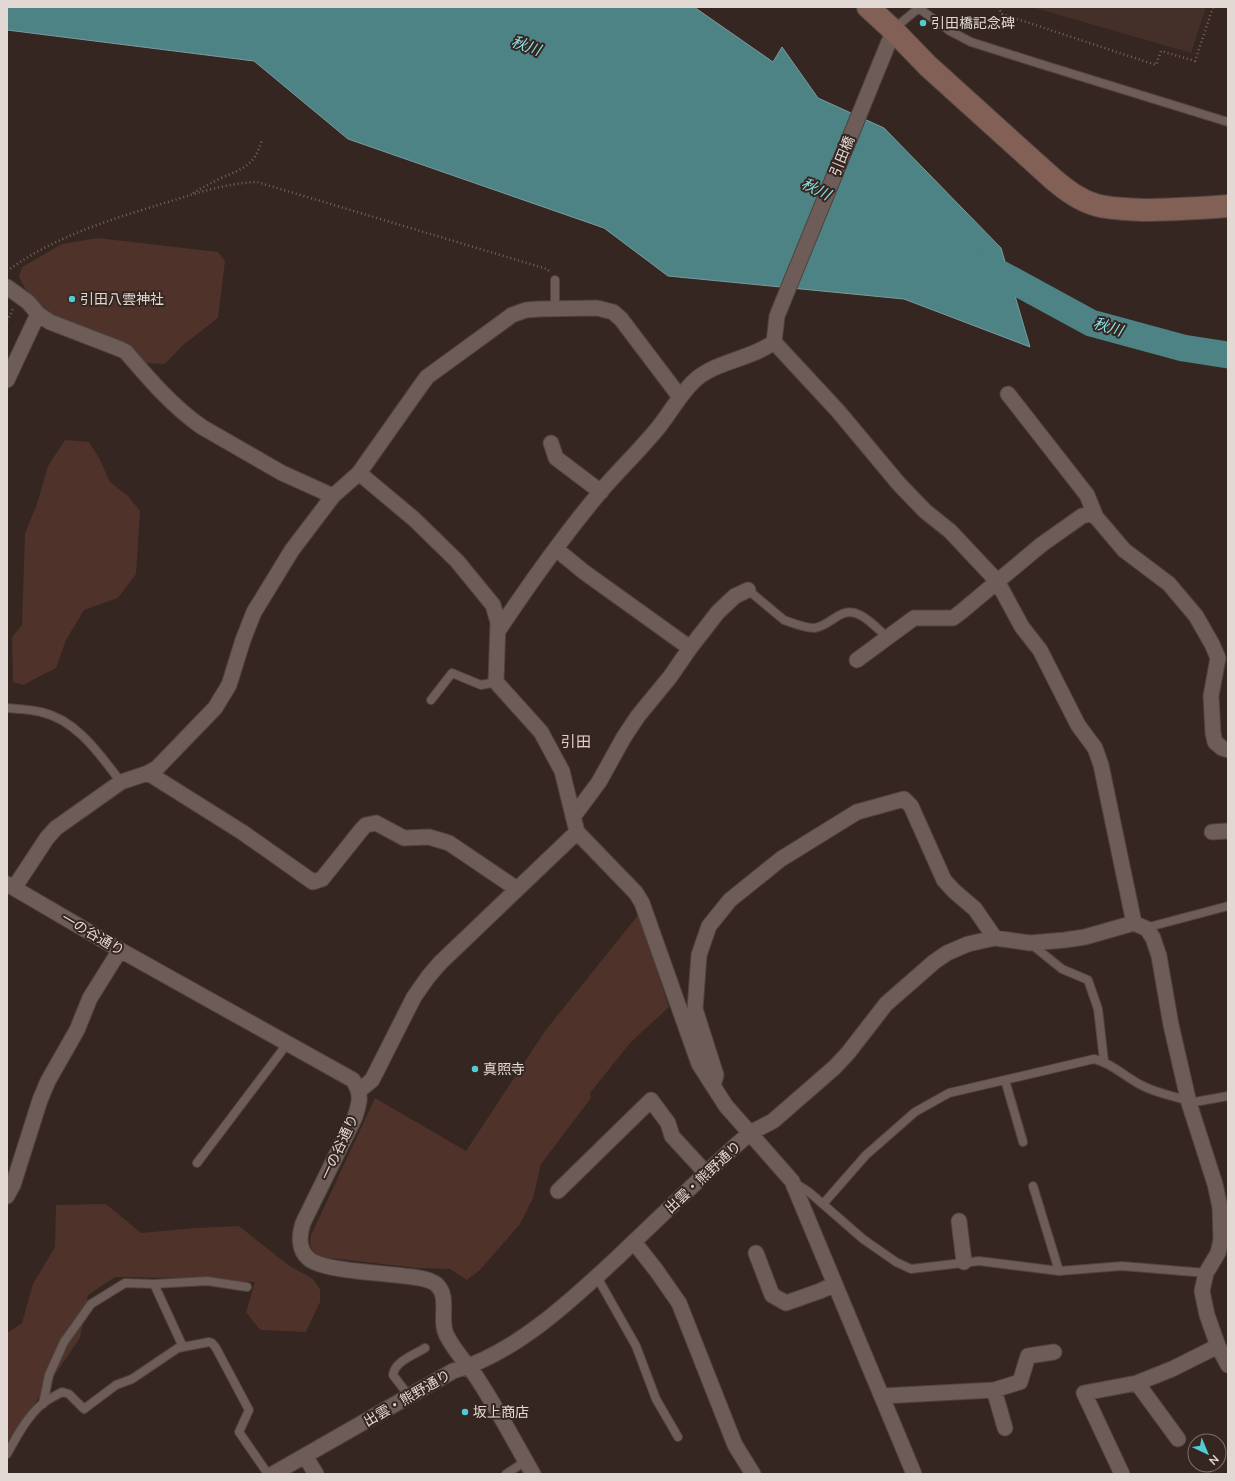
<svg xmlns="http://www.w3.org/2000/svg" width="1235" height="1481" font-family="Lato,'Noto Sans JP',sans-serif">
<rect width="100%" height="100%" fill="#352621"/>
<path fill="#453029" d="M1032 7H1206L1191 53Z"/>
<path fill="#4f3229" d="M98 238 218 252 225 261 218 318 182 346 165 364 142 363 99 332 44 311 33 303 19 277 22 267 62 244Z
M65 440 89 442 99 458 110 482 128 496 140 511 136 574 118 598 84 610 66 640 56 668 23 685 13 682 12 637 22 625 25 533 37 504 48 466Z
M639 914 669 1007 630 1043 590 1093 591 1098 541 1164 533 1198 520 1224 480 1270 467 1280 450 1269 417 1268 321 1257C310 1250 309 1247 311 1235L375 1098 466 1151 545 1031Z
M106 1204 141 1233 196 1228 239 1226 288 1265 313 1279 320 1289V1302L306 1332 260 1330 246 1312 255 1282 181 1278 115 1277 88 1295 80 1338 7 1444V1333L22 1323 33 1284 55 1247 56 1205Z"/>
<path fill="#4d8385" stroke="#7a9c9d" d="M7 7H694L773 62 782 47 818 98 884 128 1001 248 1030 347 904 299 668 276 604 228 348 139 254 61 7 30Z"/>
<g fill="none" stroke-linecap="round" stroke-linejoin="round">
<path stroke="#4d8385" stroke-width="27" d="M976 266 1001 274 1091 323 1183 348 1228 355"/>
<defs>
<path id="lane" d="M917 7 950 31 971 42 1034 62 1228 122
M894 31 902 22 920 7
M555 280V309
M748 590 784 620C792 623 805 628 814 628 832 626 840 605 860 615 870 620 879 630 887 637
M431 700 452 673 481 685 496 682
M7 708C18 709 30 709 41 712 77 720 100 755 121 782
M1145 928 1228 906
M1031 944 1062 969 1088 980 1098 1009 1104 1061
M1005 1080 1023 1142
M1189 1103 1228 1096
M197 1163 287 1044
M795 1183 809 1192 863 1239 896 1262 911 1269 979 1261 1059 1271 1122 1266 1206 1273
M1033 1186 1059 1271
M823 1204 866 1155 915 1112 949 1093 1094 1059C1112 1063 1125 1077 1141 1085 1156 1093 1173 1096 1189 1101
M597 1277 636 1346 656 1399 678 1437
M183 1347 154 1284 207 1281 247 1287
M409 1396 393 1375C395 1361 414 1355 425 1348
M43 1404 49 1375 64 1342 91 1304 125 1283 154 1284
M7 1454C17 1436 27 1417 42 1404 48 1399 55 1396 62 1392L69 1394 84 1409 116 1385 132 1379 178 1348 209 1342 212 1343 216 1348 249 1410 239 1432 268 1474
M506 1474 526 1461"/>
<path id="street" d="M7 287 28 302 38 314 50 322 120 349 126 352C149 379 173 407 202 427L282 473 333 496
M774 342 838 411 899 484 925 511 950 531 997 581 1022 627 1040 650 1078 725 1095 748 1101 765 1134 923
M7 380 38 314
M1008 394 1087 495 1096 517
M551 443 556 458 601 492
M359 473 414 519 457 561 493 605 498 622 496 682 541 732 562 771 577 832 636 893 642 903 699 1064 726 1106 792 1181 914 1474
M556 549 584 572 690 648
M498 631C530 583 564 535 601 491 619 470 640 450 658 428 670 413 679 396 693 382 714 361 750 360 774 342L777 316 888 44 894 31
M857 660 914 618H953L961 612 1041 545 1082 516 1090 514 1096 517 1124 550 1169 584 1196 616 1212 644 1218 658 1211 696 1213 733 1215 742 1222 748 1228 750
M148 773 242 832 313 882 322 879 362 829 366 825 376 823 404 838 429 837 449 843 517 889
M573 817 599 782 624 737 638 716 670 677 690 648 718 612 735 596 748 590
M1212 832 1228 831
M7 884 120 950 353 1080C362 1095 360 1101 355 1117L303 1223C299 1235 298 1250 309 1259 324 1271 383 1273 404 1276 414 1277 427 1278 436 1284 451 1297 438 1320 447 1336 454 1350 465 1362 475 1375 496 1406 514 1441 533 1474
M14 888 47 838 56 828 121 782 148 773 157 768 215 708 229 685 243 640 254 612 292 550 333 496 359 473 419 388 427 377 512 315 526 310 539 309 597 308 613 312 621 319 680 397
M1134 923 1147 929 1153 938 1159 956 1171 1025 1189 1103 1215 1184 1220 1207 1221 1240 1218 1253 1206 1273 1202 1291 1207 1315 1218 1346 1228 1365
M713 1086 716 1075 695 1009 699 955 709 926 730 900 781 859 857 812 904 799 911 806 944 880 954 891 975 909 995 938
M360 1090 372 1080 414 997 428 977 440 963 577 832
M558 1191 651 1100 668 1123 672 1136 706 1173
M7 1196 13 1185 40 1100 48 1081 77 1030 90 998 120 950
M959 1221 964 1262
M634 1242 656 1270 679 1303 735 1445 753 1474
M756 1253 772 1295 786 1303 820 1291 835 1284
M1137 1383 1178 1439
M994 1390 1005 1428
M882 1396 994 1390 1020 1382 1028 1356 1054 1352
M305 1456 316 1474
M273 1474 453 1371C515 1354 573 1299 619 1256 657 1220 695 1183 734 1147L750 1133 773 1121 835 1067 848 1053 886 1004 934 962 947 953 968 944 995 938 1030 943 1065 940 1085 937 1134 923
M1122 1474 1084 1393 1137 1383 1172 1369 1218 1346"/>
<path id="secondary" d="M868 7 894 31 928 66 1053 179C1066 190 1079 200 1096 205 1110 209 1126 209 1142 210 1171 210 1199 208 1228 206"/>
</defs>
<use href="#lane" stroke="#4f433f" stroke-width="10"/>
<use href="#street" stroke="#4f433f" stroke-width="17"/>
<use href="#secondary" stroke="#4f433f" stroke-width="24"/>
<path stroke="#726560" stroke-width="2.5" stroke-dasharray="1 3" stroke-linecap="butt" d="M998 7 1002 14 1156 65 1161 51 1195 61 1213 7
M193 193C202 188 211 183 221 178 244 168 254 166 262 140
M7 271C55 236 112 219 168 202 197 193 227 183 257 182L547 269 549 271
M7 321 13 309"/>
<use href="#lane" stroke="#6d5c57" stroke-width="8"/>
<use href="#street" stroke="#6d5c57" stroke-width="15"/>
<use href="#secondary" stroke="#836056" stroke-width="22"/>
</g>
<g fill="#51ccd2" stroke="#352621" stroke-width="1.5">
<circle cx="923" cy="23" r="4"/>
<circle cx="72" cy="299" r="4"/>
<circle cx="475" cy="1069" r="4"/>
<circle cx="465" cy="1412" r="4"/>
</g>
<g text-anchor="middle" stroke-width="4" stroke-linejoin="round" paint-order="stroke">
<g font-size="14" fill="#e2d8d4" stroke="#352621" text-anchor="start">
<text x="931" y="28">引田橋記念碑</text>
<text x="80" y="304">引田八雲神社</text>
<text x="483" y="1074">真照寺</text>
<text x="473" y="1417">坂上商店</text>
</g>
<g font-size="14" fill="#e2d8d4" stroke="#352621">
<text transform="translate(842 156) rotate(-68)" y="5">引田橋</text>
<text transform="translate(93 934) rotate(30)" y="5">一の谷通り</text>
<text transform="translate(339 1147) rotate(-65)" y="5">一の谷通り</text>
<text transform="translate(703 1177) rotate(-43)" y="5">出雲・熊野通り</text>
<text transform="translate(407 1398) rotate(-30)" y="5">出雲・熊野通り</text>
</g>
<g font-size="15" font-style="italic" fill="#88e3e7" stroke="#352621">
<text transform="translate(526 46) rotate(19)" y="5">秋川</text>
<text transform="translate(816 189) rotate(27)" y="5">秋川</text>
<text transform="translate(1108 327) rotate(17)" y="5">秋川</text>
</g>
<g font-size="15" fill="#e5d1ca" stroke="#352621">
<text x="576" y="747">引田</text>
</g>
</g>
<rect width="1235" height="1481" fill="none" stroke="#e2d8d4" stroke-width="16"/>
<g transform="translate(1207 1453) rotate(136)"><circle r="19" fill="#352621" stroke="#7a6d69"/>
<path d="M0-3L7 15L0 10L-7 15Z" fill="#51ccd2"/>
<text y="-6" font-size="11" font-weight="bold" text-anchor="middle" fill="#e2d8d4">N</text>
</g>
</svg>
